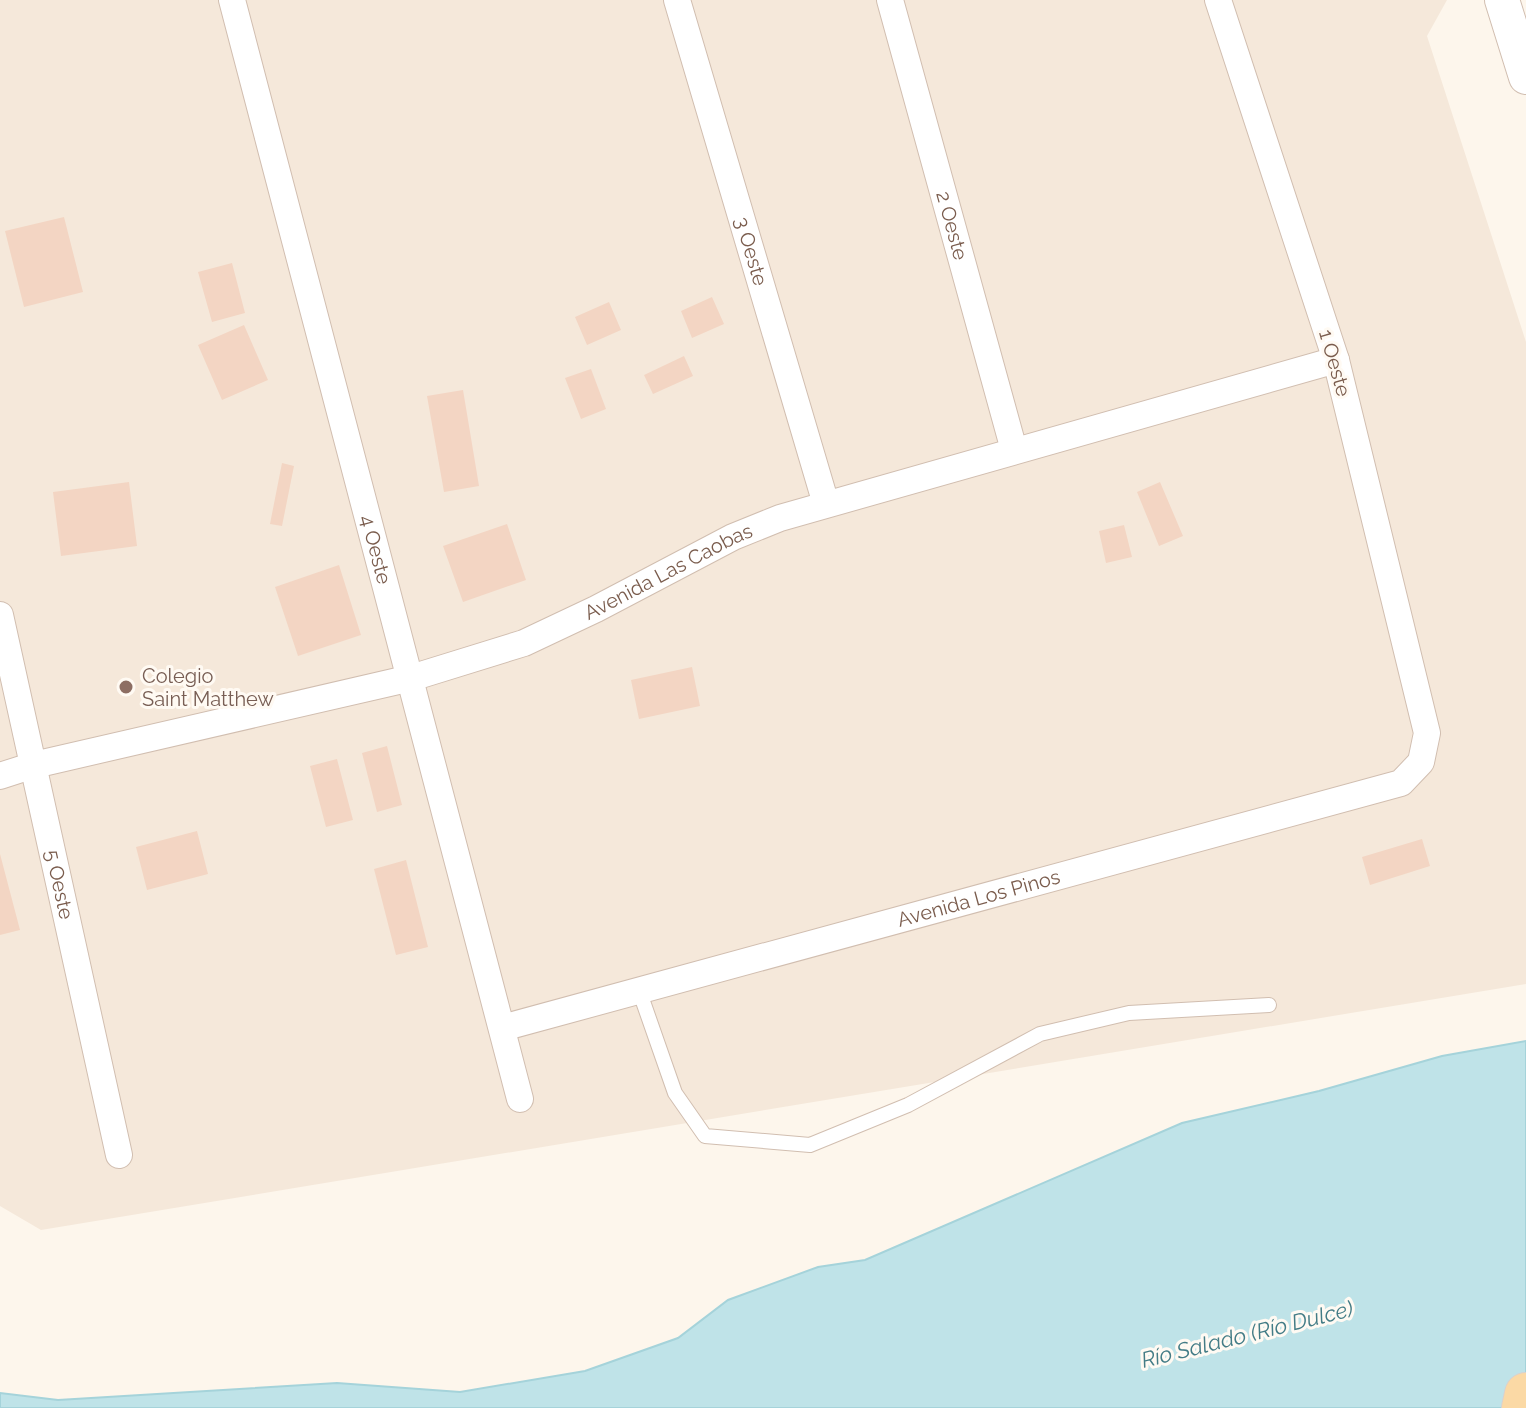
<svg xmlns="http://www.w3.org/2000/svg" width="1526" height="1408" font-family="Raleway,sans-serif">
<rect width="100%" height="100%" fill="#fdf6ec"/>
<path fill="#f5e8da" d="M0 0H1447L1427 36 1526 342V984L41 1230 0 1206Z"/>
<path fill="#bfe3e8" stroke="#a5d3da" stroke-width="2" d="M1526 1041V1408H0V1393L58 1400 337 1383 460 1392 585 1371 678 1338 728 1300 818 1267 865 1260 1182 1123 1319 1091 1442 1056Z"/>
<path fill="#f3d5c3" d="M64 217 83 292 24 307 5 231Z
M232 263 245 313 212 322 198 272Z
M712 297 724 324 692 338 681 311Z
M609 302 621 330 587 345 575 317Z
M244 325 268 380 222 400 198 345Z
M684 356 693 376 653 394 644 375Z
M591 369 606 409 581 419 565 378Z
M463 390 479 486 444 492 427 396Z
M282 463 294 466 282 526 270 524Z
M129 482 137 546 61 556 53 492Z
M1160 482 1183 536 1159 546 1137 492Z
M507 524 526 580 463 602 443 546Z
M1124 525 1132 557 1106 563 1099 531Z
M339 565 361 635 298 656 275 587Z
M692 667 700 706 639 719 631 680Z
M387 746 402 805 377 812 362 753Z
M337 759 353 820 326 827 310 766Z
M197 831 208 874 147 890 136 847Z
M1422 839 1430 866 1370 885 1362 857Z
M0 854 20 930 0 935Z
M406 860 428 947 396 955 374 869Z"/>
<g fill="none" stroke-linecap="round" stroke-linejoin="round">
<defs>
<path id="service" d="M639 990 675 1093 705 1136 810 1145 908 1105 1040 1034 1129 1013 1269 1005"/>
<g id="minor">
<path id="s1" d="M232 0 520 1099"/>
<path id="s2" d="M677 0 826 504"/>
<path id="s3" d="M890 0 1014 450"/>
<path id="s4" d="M0 615 119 1155"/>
<path id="s5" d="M0 776 34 765 411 678 524 643 596 609 733 537 780 518 1336 360"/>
<path id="s6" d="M502 1028 1401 783 1421 762 1427 733 1336 360 1218 0"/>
</g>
<path id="tertiary" d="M1502 0 1526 77"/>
<path id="primary" d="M1523 1408 1526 1394"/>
</defs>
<use href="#service" stroke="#d1beb0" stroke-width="16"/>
<use href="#minor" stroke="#d1beb0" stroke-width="28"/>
<use href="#tertiary" stroke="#d1beb0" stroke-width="36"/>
<use href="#primary" stroke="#dad1cd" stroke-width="44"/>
<use href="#service" stroke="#fff" stroke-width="14"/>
<use href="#minor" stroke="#fff" stroke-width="26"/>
<use href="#tertiary" stroke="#fff" stroke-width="34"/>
<use href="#primary" stroke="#fbd9a5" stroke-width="42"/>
</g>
<circle fill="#8d6e63" stroke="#fffaf3" stroke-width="3" cx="126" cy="687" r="8"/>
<g text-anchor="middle" stroke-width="6" stroke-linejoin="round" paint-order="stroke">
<g font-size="20" fill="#7a5c4d" stroke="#fffaf3">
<text dy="7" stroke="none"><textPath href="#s3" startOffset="234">2 Oeste</textPath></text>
<text dy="7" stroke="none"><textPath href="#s2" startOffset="262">3 Oeste</textPath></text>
<text transform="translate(1335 363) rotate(74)" y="7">1 Oeste</text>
<text dy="7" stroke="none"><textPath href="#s1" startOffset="568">4 Oeste</textPath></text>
<text dy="7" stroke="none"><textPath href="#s5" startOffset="702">Avenida Las Caobas</textPath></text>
<text dy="7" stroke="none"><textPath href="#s4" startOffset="276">5 Oeste</textPath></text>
<text dy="7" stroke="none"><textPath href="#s6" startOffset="494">Avenida Los Pinos</textPath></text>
</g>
<g font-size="20" fill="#785e54" stroke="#fffaf3" text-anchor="start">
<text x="142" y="683">Colegio<tspan x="142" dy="23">Saint Matthew</tspan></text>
</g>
<g font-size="22" font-style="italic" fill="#437c86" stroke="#fffaf3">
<text transform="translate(1247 1334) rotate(-14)" y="8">Río Salado (Río Dulce)</text>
</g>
</g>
</svg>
